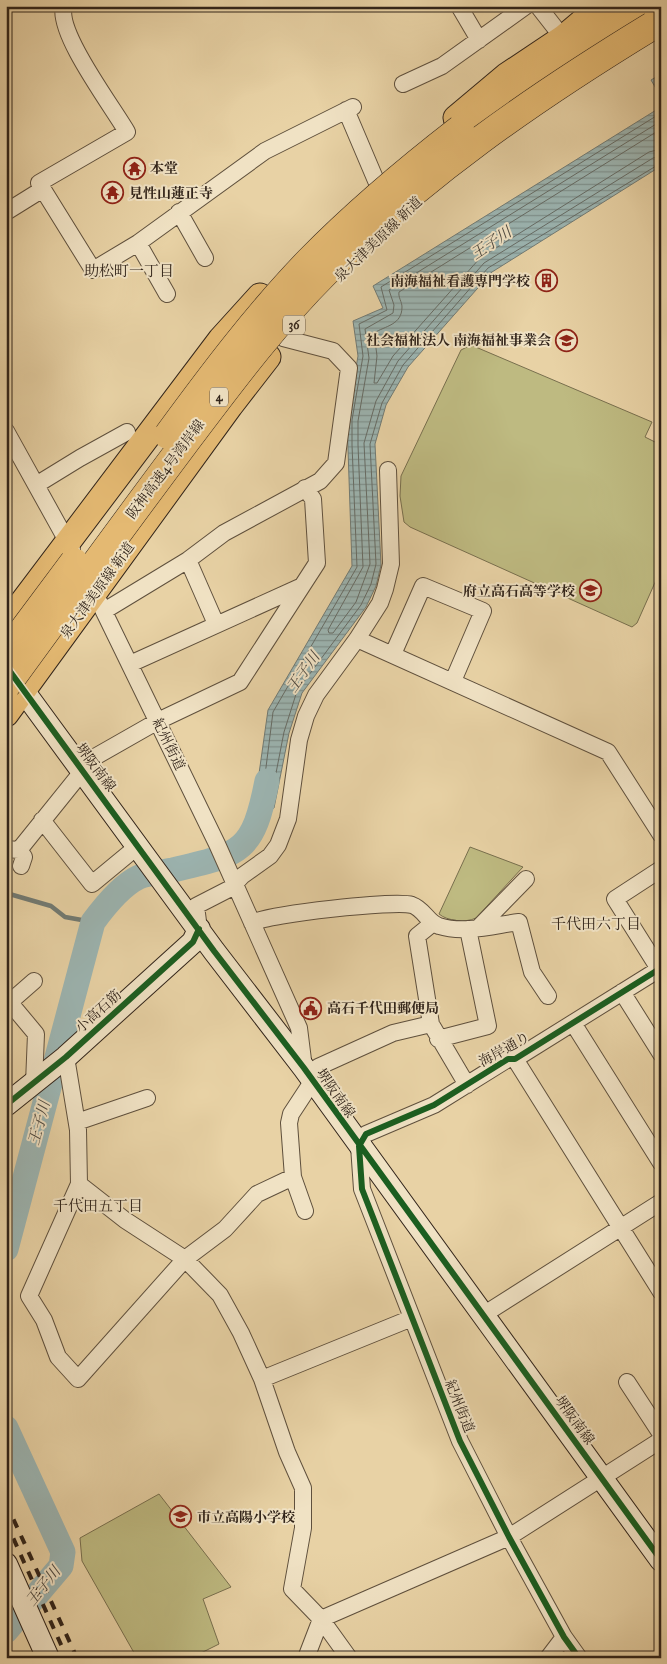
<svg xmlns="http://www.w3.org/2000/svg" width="667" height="1664" font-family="'IM FELL Great Primer','Noto Serif JP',serif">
<defs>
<pattern id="water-rules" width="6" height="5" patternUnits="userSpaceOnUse" patternTransform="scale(1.25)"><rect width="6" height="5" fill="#9cb5b2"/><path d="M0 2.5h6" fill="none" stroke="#809390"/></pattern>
</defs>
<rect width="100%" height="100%" fill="#e8d2a5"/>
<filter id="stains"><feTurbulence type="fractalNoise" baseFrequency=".004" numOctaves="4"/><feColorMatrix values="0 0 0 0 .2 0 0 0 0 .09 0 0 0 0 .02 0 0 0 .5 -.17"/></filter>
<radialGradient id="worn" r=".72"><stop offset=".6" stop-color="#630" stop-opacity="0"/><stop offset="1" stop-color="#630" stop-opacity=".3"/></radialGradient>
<path fill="#beba81" stroke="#786f4e" d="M471 345 652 422 645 437 661 445V569L637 623 632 627 410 527 404 522 400 496 401 476 461 350Z
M470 847 523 867 476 918C466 923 447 921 439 914Z
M159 1494 231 1587 203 1599 219 1644 191 1658H137L82 1561 80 1538Z"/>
<path fill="url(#water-rules)" stroke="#717b75" d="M661 74V97L651 80Z
M661 107V166L492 272 408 367 386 405 375 444 381 565 376 586 366 607 302 693 289 733 274 808 253 816 268 710 352 566 347 420 358 356 353 321 383 308 373 286Z"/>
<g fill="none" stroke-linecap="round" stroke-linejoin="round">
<path stroke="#666c66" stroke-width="1" d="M661 113 381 287 387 310 359 324 363 356 352 420V445L357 567 273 712 261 807 270 804 284 732 297 691 361 605 371 584 376 564 370 444 382 403 403 365 488 268 661 163
M661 121 389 290 394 305 393 313 365 329 369 358 358 421V445L363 567 328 630 329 633H333L356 602 370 564 364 443 376 401 398 361 484 263 653 158 661 156
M661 129 399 292C398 297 402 302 402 307 402 325 385 326 374 333L377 356 374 383H377L393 356 480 258 649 152 661 149"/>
<path stroke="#717b75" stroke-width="4.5" d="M6 893 51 906 65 917 93 922"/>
<path stroke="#9cb5b2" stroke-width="25" d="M6 1249 93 922C104 907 122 885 139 877 149 873 162 872 173 870 241 854 253 853 267 781
M6 1428 63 1552 61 1566 6 1631"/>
<defs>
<path id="street" d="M64 6C56 32 112 106 127 132L39 183 93 270 138 243 265 151 353 107
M459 6 479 40
M538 6 563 38
M403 84 442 66 526 6
M346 110 377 183
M6 212 43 189
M179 212 205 258
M138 243 167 294
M6 431 72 550
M36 485 80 458 127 432
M188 560 216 624
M91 585 217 844 299 1028 304 1068
M104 611 188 560 224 533 320 481 336 463 349 368 333 351 283 338
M357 639 608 752 661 835
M393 654 423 586 483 611 453 681
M130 664 300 587
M42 820 92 884 138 846
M6 849 19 850 24 857 21 866
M19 850 93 758 158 721 240 682 317 563 313 499 305 488
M252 923C269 914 395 900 412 905 424 909 428 923 439 926 464 934 495 925 519 922L532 972 548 996
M433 923 417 936 431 1024 467 1085
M479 927 526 879
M199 929 196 906 231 888 242 876 270 856 278 845 288 819 299 740 306 716 316 695 357 639 380 603 385 589 391 564 388 470
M659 969 615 899 661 869
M622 992 661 1054
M6 998 36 1034 34 1083
M10 1002 34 981
M573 1023 661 1163
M438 1039 488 1026 468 929
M66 1057 78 1130 79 1184 125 1220 185 1259 220 1295 241 1333 262 1379 287 1452 303 1488V1528L292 1589 321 1619 349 1658
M515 1059 661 1292
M318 1067 393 1033 431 1024
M77 1122 147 1098
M79 1184 29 1296 44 1320 58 1357 78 1379 185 1259 225 1229 257 1194 293 1177
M305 1211 293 1177 289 1123 291 1114 312 1082
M483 1315 661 1202
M262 1379 412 1318
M627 1382 661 1434
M306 1658 321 1619 509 1537 661 1440
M548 1658 564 1637
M579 1658 564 1637 509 1537 460 1441 362 1189 359 1146 366 1134 434 1105 508 1059H515L661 968"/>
<path id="secondary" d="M14 678 214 951 304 1068 661 1560
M6 1105 66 1057 193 942 199 929
M6 1564 48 1658"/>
<path id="primary" d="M622 34 657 6
M456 118 506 76 563 38 601 6
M6 624 221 339 260 296
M6 714 230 406 268 357"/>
<path id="highway" d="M460 129 565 54 625 6"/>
</defs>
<use href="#street" stroke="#5f503d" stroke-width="18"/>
<use href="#secondary" stroke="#31241a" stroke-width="24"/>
<use href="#primary" stroke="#31241a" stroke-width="27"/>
<use href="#highway" stroke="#31241a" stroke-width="29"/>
<use href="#street" stroke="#f0e2c4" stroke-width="16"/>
<use href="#secondary" stroke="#f0e2c4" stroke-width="22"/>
<use href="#primary" stroke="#e4b972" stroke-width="25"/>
<use href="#highway" stroke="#e4b972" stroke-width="28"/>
<path stroke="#31241a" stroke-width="4" stroke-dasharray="9 9" stroke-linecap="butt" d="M6 1503 77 1658
M6 1522 67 1658"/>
<defs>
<path id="highway-bridge" d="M168 435C212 375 257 315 309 261 356 213 407 170 460 129
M6 653 74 562
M6 686C65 605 124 524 184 444 228 386 272 326 324 274 421 176 534 98 652 26"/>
</defs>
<use href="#highway-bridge" stroke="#31241a" stroke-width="29" stroke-linecap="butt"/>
<use href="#highway-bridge" stroke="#e4b972" stroke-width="28"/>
<defs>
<path id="cycleway" d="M6 666 214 951 304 1068 661 1560
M6 1105 66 1057 193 942 199 929
M579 1658 564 1637 509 1537 460 1441 362 1189 359 1146 366 1134 434 1105 508 1059H515L661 968"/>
</defs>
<use href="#cycleway" stroke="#f0e2c4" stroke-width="9"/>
<use href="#cycleway" stroke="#1b5e20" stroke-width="6"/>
</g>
<defs>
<symbol id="temple-ring" viewBox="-11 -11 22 22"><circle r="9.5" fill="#f0e2c4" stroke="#8f2418" stroke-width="1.5"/><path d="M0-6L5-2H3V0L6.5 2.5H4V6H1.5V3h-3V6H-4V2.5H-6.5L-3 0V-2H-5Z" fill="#8f2418"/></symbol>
<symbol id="building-ring" viewBox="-11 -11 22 22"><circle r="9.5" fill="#f0e2c4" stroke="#8f2418" stroke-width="1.5"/><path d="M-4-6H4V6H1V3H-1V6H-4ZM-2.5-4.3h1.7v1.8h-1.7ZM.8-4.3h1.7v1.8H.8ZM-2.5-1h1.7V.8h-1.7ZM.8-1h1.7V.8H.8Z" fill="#8f2418"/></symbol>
<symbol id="school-ring" viewBox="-11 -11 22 22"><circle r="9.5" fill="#f0e2c4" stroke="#8f2418" stroke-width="1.5"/><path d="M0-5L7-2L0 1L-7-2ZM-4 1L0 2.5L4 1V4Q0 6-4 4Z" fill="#8f2418"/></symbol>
<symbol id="civic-ring" viewBox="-11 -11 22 22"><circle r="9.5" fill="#f0e2c4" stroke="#8f2418" stroke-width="1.5"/><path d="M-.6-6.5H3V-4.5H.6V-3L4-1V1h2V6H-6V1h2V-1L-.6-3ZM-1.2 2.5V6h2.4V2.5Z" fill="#8f2418"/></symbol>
</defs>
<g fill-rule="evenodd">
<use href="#temple-ring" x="122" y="156" width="25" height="25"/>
<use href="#temple-ring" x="100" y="180" width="25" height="25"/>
<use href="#building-ring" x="534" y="268" width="25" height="25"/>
<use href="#school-ring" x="554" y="328" width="25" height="25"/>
<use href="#school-ring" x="578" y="578" width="25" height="25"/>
<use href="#civic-ring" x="298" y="996" width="25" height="25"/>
<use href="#school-ring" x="168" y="1504" width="25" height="25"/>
</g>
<g text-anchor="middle" stroke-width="4" stroke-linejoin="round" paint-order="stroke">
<g fill="#f0e2c4" stroke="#6a5d4d" stroke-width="1">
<rect x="283" y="315.5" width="22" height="19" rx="4"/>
<rect x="210" y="387.5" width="18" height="19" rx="4"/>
</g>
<g font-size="12" font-weight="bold" fill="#31241a">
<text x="294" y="329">36</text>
<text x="219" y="401">4</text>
</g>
<g font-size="14" font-weight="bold" fill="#31241a" stroke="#f0e2c4" text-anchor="start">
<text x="150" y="173">本堂</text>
<text x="129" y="198">見性山蓮正寺</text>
<text x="530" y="286" text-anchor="end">南海福祉看護専門学校</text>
<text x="551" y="345" text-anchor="end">社会福祉法人 南海福祉事業会</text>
<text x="575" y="596" text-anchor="end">府立高石高等学校</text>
<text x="327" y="1013">高石千代田郵便局</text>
<text x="197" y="1522">市立高陽小学校</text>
</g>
<g font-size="14" fill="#31241a" stroke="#f0e2c4">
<text transform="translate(378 239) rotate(-44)" y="5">泉大津美原線 新道</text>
<text transform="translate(165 469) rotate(-53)" y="5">阪神高速4号湾岸線</text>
<text transform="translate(97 590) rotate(-54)" y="5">泉大津美原線 新道</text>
<text transform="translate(169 744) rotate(64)" y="5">紀州街道</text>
<text transform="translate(96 767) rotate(53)" y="5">堺阪南線</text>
<text transform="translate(98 1011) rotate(-42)" y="5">小高石筋</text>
<text transform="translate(504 1049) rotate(-29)" y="5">海岸通り</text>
<text transform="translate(336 1093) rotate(55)" y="5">堺阪南線</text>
<text transform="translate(460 1406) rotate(68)" y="5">紀州街道</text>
<text transform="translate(575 1420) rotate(54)" y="5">堺阪南線</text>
</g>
<g font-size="15" font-style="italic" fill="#4c4840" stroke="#f0e2c4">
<text transform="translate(491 243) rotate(-34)" y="5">王子川</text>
<text transform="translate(303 672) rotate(-55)" y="5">王子川</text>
<text transform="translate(39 1123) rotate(-75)" y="5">王子川</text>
<text transform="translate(43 1586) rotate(-51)" y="5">王子川</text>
</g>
<g font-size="15" fill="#31241a" stroke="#f0e2c4">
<text x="129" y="276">助松町一丁目</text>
<text x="596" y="929">千代田六丁目</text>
<text x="98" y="1211">千代田五丁目</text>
</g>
</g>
<rect width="667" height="1664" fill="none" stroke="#e8d2a5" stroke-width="25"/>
<rect x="8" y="8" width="652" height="1649" fill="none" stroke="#31241a" stroke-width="2.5"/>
<rect x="12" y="12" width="642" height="1639" fill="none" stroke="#31241a"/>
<rect width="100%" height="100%" filter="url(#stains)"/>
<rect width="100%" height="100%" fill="url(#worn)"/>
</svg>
